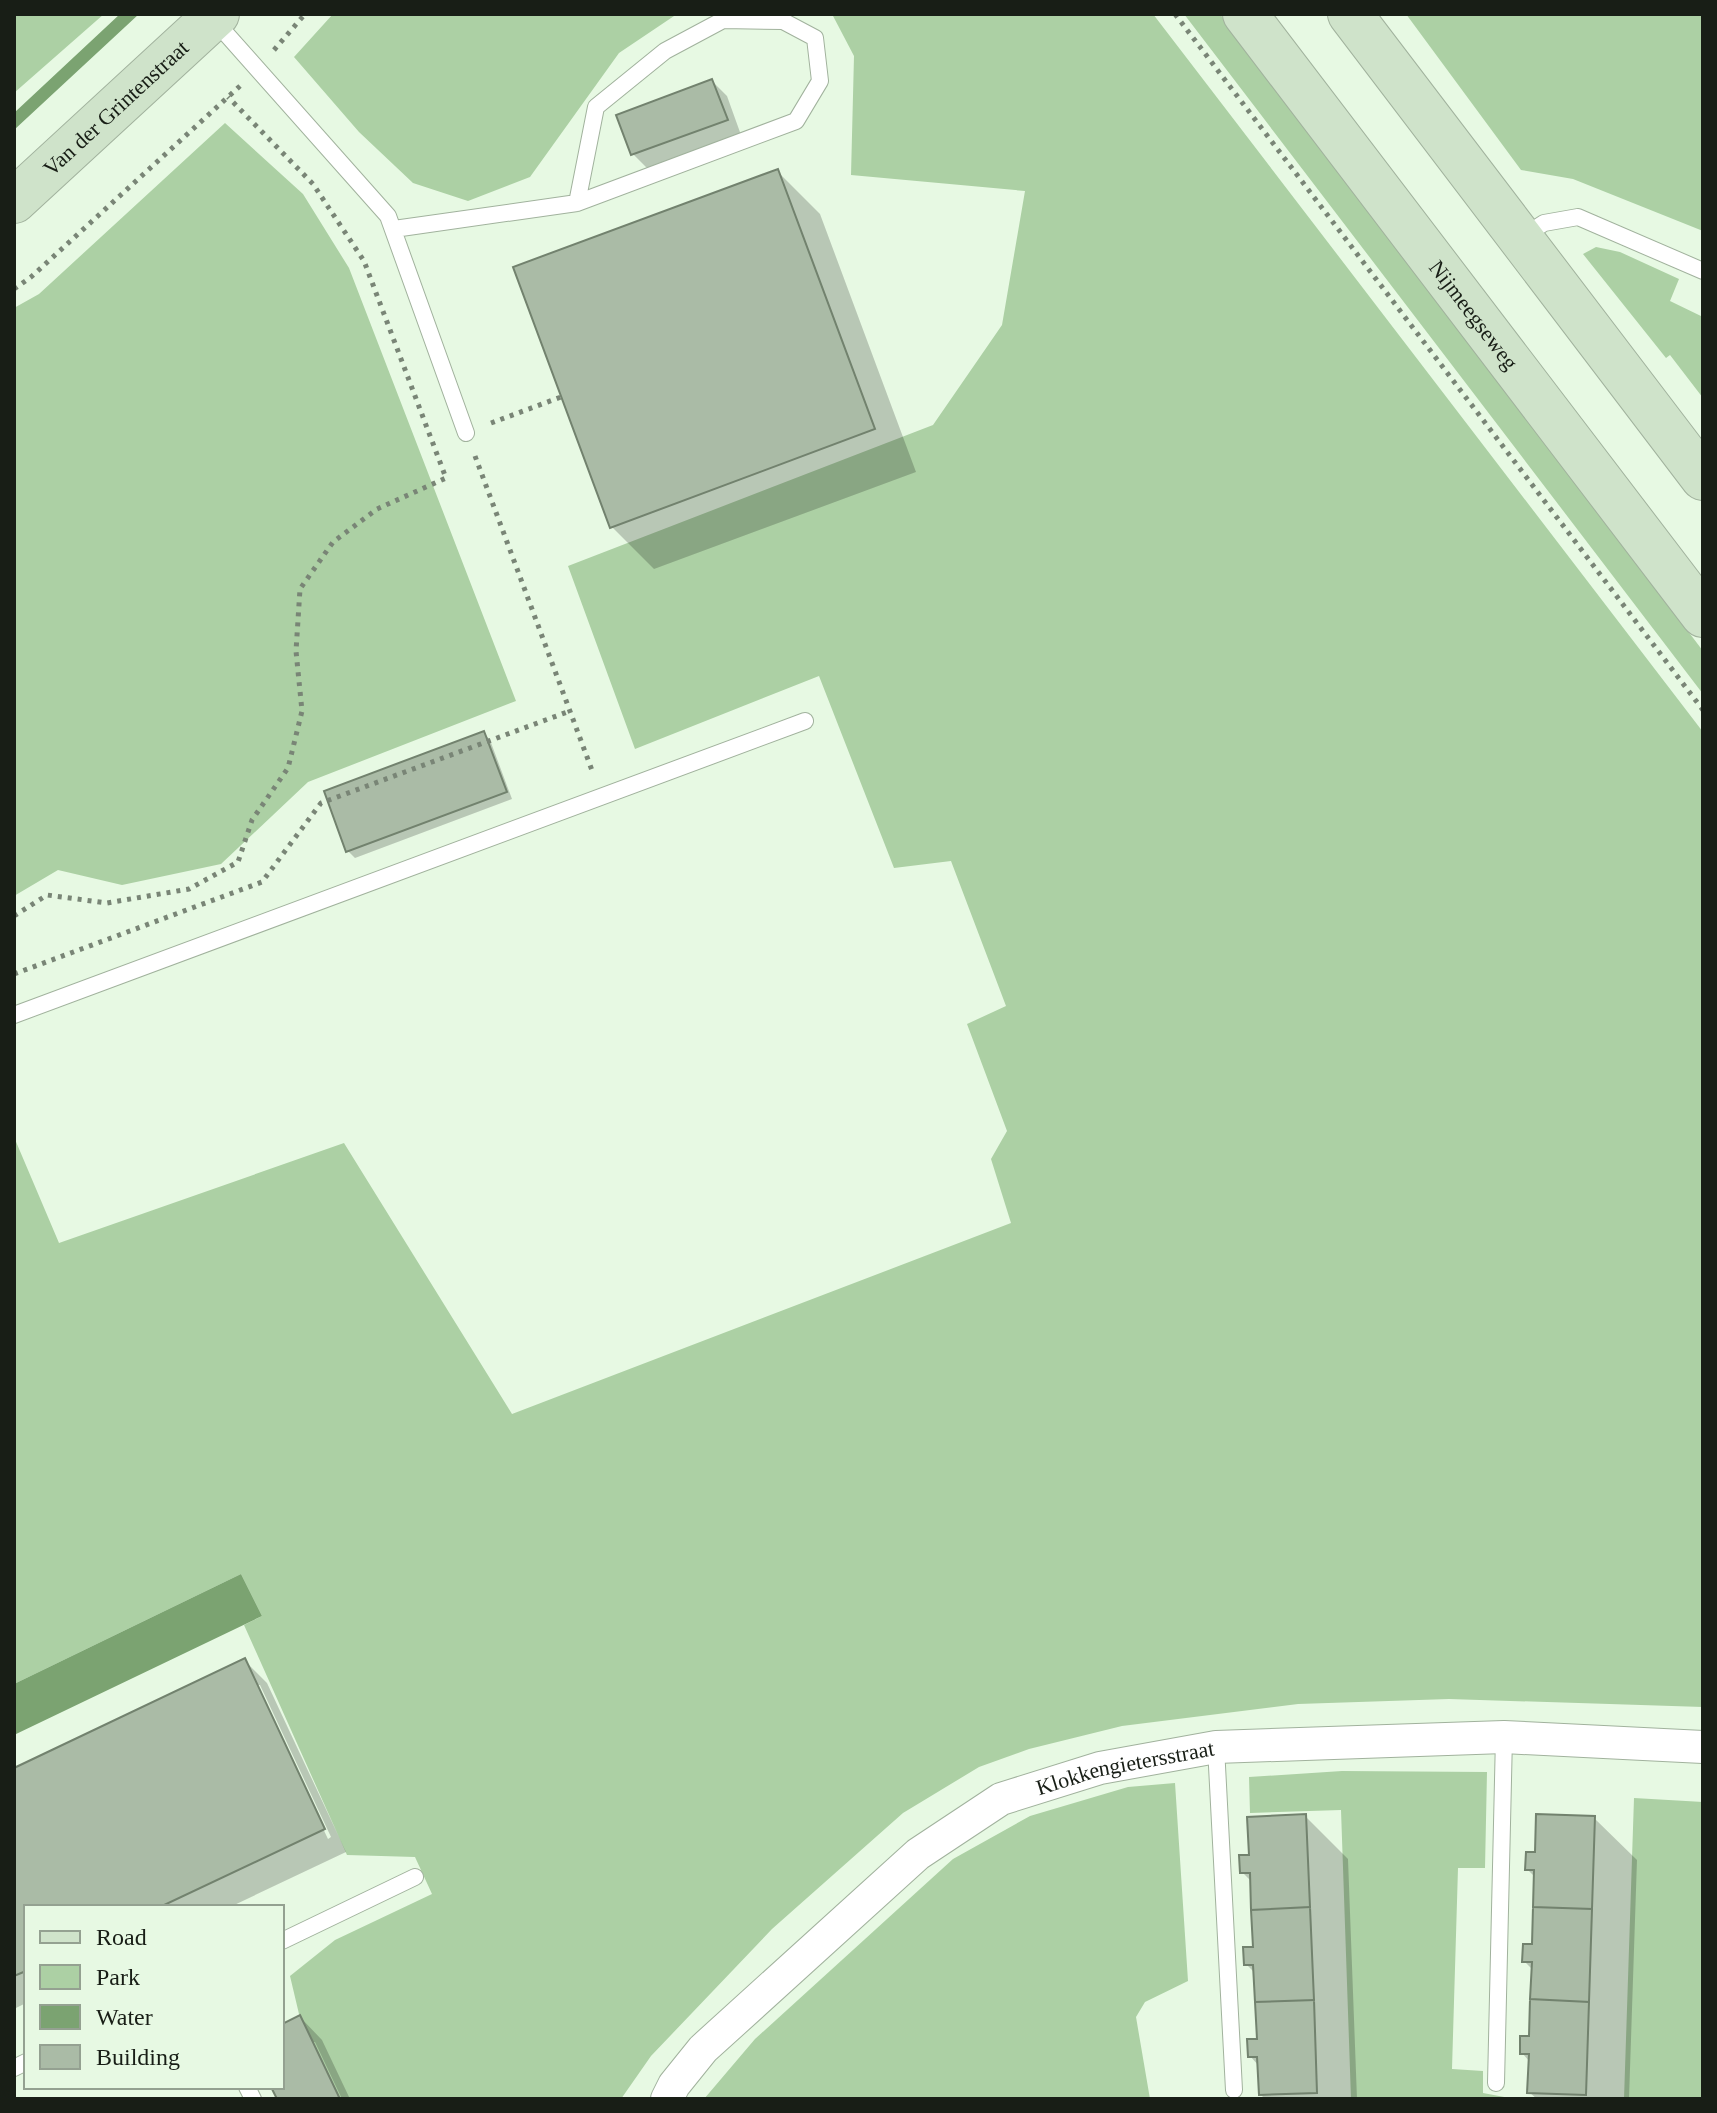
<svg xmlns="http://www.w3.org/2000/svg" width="1717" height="2113" font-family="Georgia,serif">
<rect width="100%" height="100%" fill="#e7f9e3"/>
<path fill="#acd0a4" d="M14 14H104L14 93Z
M333 14H677L619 53 530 177 468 201 413 183 359 132 294 57Z
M832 14H1153L1703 732V1707L1449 1699 1298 1704 1122 1726 1029 1749 979 1767 903 1813 772 1929 651 2056 621 2099H340L299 2014 290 1976 335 1940 432 1894 415 1857 347 1855 244 1625 262 1616 241 1574 14 1684V1137L59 1243 344 1143 512 1414 1011 1223 991 1159 1007 1131 967 1024 1006 1006 951 861 894 868 819 676 635 749 568 566 933 425 1002 325 1025 191 851 175 854 56Z
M1184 14H1220L1703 651V694Z
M1406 14H1703V231L1573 179 1521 170Z
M225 123 303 194 349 268 516 701 308 782 221 864 122 885 58 870 14 896V308L39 294Z
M1596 247 1620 252 1679 279 1670 301 1703 317V398L1670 355 1666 358 1583 254Z
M1342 1771 1487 1772 1485 1868H1458L1452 2069 1483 2071V2093L1515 2099H1351L1341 1810 1250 1813 1249 1777Z
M1175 1783 1188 1981 1145 2002 1136 2017 1150 2099H704L755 2039 953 1859 1030 1816 1128 1787Z
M1634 1798 1703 1802V2099H1624Z"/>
<path fill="#7ba371" d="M120 14H139L14 130V113Z
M241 1574 262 1616 14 1735V1684Z"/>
<path fill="#0003" fill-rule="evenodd" d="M712 81 727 96 741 135 648 169 633 154 619 116Z
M777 171 820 214 916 472 654 569 612 527Z
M484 733 490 740 512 799 355 858 348 851Z
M244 1660 267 1683 346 1852 230 1907H26V2003L14 2009V1770ZM255 1685H260L331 1837 328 1839Z
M1305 1816 1348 1859 1357 2099H1265L1261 2095 1259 2066 1250 2056 1259 2041 1256 1974 1246 1964 1255 1949 1252 1882 1242 1872 1251 1857Z
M1594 1818 1637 1860 1629 2099H1537L1529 2092 1530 2062 1522 2053 1531 2039 1533 1970 1524 1961 1534 1946 1536 1878 1527 1869 1537 1854Z
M300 2017 322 2040 350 2099H342L315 2042H311L338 2099H279L273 2087H282V2026Z"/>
<path fill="#aabba6" stroke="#72826e" stroke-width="2" d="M712 79 728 120 631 155 616 115Z
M778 169 875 429 610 528 513 267Z
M484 731 507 792 346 852 324 791Z
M245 1658 325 1829 160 1907H26V1971L14 1976V1768Z
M1306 1814 1310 1907 1251 1910 1250 1873H1240L1239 1855H1249L1247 1817Z
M1536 1814 1595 1816 1592 1909 1533 1907 1534 1870H1525L1526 1852H1535Z
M1310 1907 1314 2000 1255 2002 1253 1965H1244L1243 1947H1253L1251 1910Z
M1533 1907 1592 1909 1589 2002 1530 1999 1532 1962H1522L1523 1944H1532Z
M1530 1999 1589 2002 1586 2095 1527 2093 1529 2054H1520V2036H1529Z
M1314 2000 1317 2093 1259 2095 1257 2057H1248L1247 2039H1257L1255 2002Z
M300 2015 340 2099H277L271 2087H282V2024Z"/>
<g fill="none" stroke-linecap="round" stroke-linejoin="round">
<defs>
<path id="lane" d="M213 19 388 216 466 433
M394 229 577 203 796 121 820 81 815 38 783 21 723 20 665 51 596 107 577 203
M1521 238 1544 223 1578 217 1703 271
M14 1015 805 721
M1216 1747 1234 2090
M282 1941 415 1877
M14 2068 26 2062
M1496 2083 1504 1737
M247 2087 253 2099"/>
<g id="street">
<path id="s1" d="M667 2099 674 2085 703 2049 918 1854 1001 1799 1100 1768 1216 1747 1504 1737 1703 1747"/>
</g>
<g id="secondary">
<path id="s2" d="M1245 14 1703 615"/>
<path d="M1350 14 1703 478"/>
<path id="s3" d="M14 201 217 14"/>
</g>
</defs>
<use href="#lane" stroke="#a1b29d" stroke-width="18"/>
<use href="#street" stroke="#a1b29d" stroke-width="34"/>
<use href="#secondary" stroke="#a1b29d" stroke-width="46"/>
<path stroke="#798576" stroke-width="5" stroke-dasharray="4 6" stroke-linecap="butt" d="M1175 14 1703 710
M274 50 305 14
M14 289 31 277 240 86
M491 423 561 397
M475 456 593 773
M14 916 47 895 107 903 189 889 238 862 252 820 288 768 302 711 296 651 300 589 333 542 377 509 446 478 364 261 313 184 228 97
M14 974 262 882 321 803 570 711"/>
<use href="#lane" stroke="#fff" stroke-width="16"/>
<use href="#street" stroke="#fff" stroke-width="32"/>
<use href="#secondary" stroke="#cfe3ca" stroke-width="44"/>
</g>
<g text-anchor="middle" stroke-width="7" stroke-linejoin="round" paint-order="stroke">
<g font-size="22" fill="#181e16" stroke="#e7f9e3">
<text dy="8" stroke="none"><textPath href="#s3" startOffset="138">Van der Grintenstraat</textPath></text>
<text dy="8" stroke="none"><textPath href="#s2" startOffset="378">Nijmeegseweg</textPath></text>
<text dy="8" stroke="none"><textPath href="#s1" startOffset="580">Klokkengietersstraat</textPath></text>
</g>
</g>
<rect width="1717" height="2113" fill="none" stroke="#181e16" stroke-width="32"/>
<rect x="24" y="1905" width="260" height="184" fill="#e7f9e3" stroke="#94a191" stroke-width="2"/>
<rect x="40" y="1931" width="40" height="12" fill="#cfe3ca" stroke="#94a191" stroke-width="2"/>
<text x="96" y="1945" font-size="24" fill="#181e16">Road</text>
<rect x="40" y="1965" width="40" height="24" fill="#acd0a4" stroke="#94a191" stroke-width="2"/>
<text x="96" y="1985" font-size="24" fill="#181e16">Park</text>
<rect x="40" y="2005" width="40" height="24" fill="#7ba371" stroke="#94a191" stroke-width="2"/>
<text x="96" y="2025" font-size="24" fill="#181e16">Water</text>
<rect x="40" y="2045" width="40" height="24" fill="#aabba6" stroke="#94a191" stroke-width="2"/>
<text x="96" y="2065" font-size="24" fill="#181e16">Building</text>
</svg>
